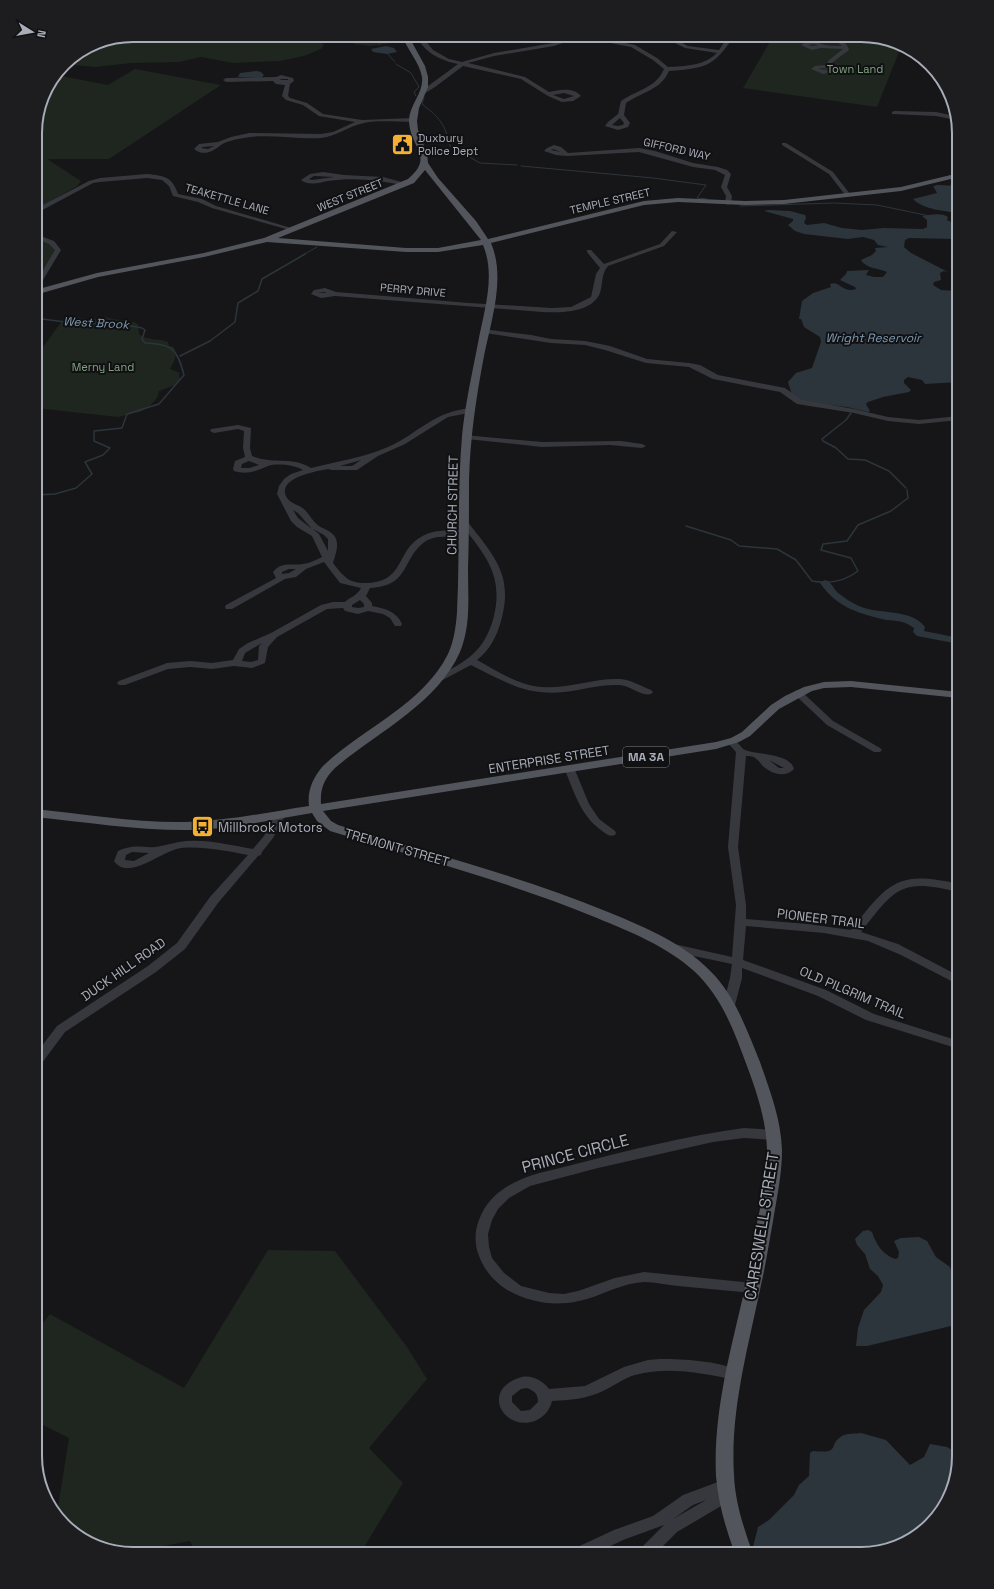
<svg xmlns="http://www.w3.org/2000/svg" width="994" height="1589" font-family="'Space Grotesk',sans-serif">
<rect width="100%" height="100%" fill="#161618"/>
<path fill="#1e261f" d="M183 35H235L232 38 234 39 267 36 285 39 319 40 324 45 321 49 304 56 280 61 233 63 201 57 179 62 131 63 95 67 64 64 96 42 110 40 128 39 163 42Z
M361 35H393L397 37 400 42 370 46 353 44 361 38Z
M774 35H868L901 47 877 107 743 88Z
M135 69 221 85 109 159H47L81 181 77 186 35 210V127L43 95 56 75 108 85Z
M35 239 53 244 56 249 35 284Z
M74 316 88 320 105 317 113 319 131 321 138 324 139 334C147 341 158 338 168 342L169 346 174 347C178 356 174 361 170 369L180 373 179 375 180 380 175 385 159 391 157 398 149 407 140 412 118 417 35 408V358L65 317Z
M268 1250 335 1251 407 1347 427 1379 369 1448 403 1483 360 1554H196L190 1541 126 1553 92 1542 71 1529 57 1513 69 1438 35 1421V1333L50 1314 184 1388Z"/>
<path fill="#2c353c" d="M386 46 394 48 397 52 387 54 373 52 371 49Z
M257 71 261 72 264 75 261 78 238 77 240 73Z
M938 185 959 186V213C945 211 924 210 913 199L937 193 933 186Z
M768 210 790 211 805 215 806 218 804 223 807 225 824 223 842 228 862 230 884 228 923 229 927 227V220L922 216C929 215 941 212 948 217L947 220 959 226V233L956 238 954 239 909 238 905 240 904 247 911 253 948 272 944 271 940 273 941 280 934 282 933 285 941 290 959 291V382L925 384 922 380 908 377 904 380V383L911 390 909 392 883 397 868 402 866 404 870 411 868 412 847 407 803 402 792 395 788 382 796 373 812 368 821 342 820 337 804 327 801 319H799L802 301 813 293 831 287 830 284C840 280 843 294 856 289L855 287 840 280 846 274 847 271 869 270 866 275 874 277H883L887 272C879 268 866 269 861 260L872 255 876 251 875 248 888 247 878 245 874 240 863 237 848 239 804 234 795 231 788 225 793 221V219L764 211Z
M868 1230 872 1232C876 1244 882 1254 895 1259L898 1258 899 1252 894 1241 901 1238 919 1237 927 1241 936 1257 950 1267 959 1299V1321L951 1326 867 1346H856L858 1328 864 1310 881 1292 883 1285 878 1276 870 1269 865 1254 857 1245 855 1239 863 1231Z
M861 1433 886 1440 910 1465 924 1457 930 1444 947 1447 959 1454 943 1510 905 1544 861 1554H754L752 1551 758 1527 769 1520 794 1495 799 1485 809 1476 810 1453 813 1451C842 1454 827 1445 842 1436 847 1433 855 1434 861 1433Z"/>
<g fill="none" stroke-linecap="round" stroke-linejoin="round">
<path stroke="#2c353c" stroke-width="1" d="M373 35 380 45
M386 52 395 62
M396 64 411 73 419 87 414 92 416 96
M424 97 422 104C440 118 445 124 450 146L480 163 517 165
M521 166 653 178 706 185 697 198 707 199
M740 206 834 203 877 205 930 216
M303 255 317 247"/>
<path stroke="#2c353c" stroke-width="1.5" d="M35 318 65 322 79 320 89 324 110 322 142 328 145 330 142 339 145 343C173 344 177 349 184 375L159 404 127 414 122 428 94 431V441L110 448 103 455 85 462 92 474 76 488 55 494 35 495
M180 356 210 341 235 322 238 303 258 291 262 279 305 254
M851 413 846 420 822 439 823 441 836 448 848 459 865 460 889 471 906 488
M686 526 731 540 739 546 777 549 796 560 812 581C829 584 844 582 858 571L851 558 821 550 823 544 847 541 858 525 891 511 908 498 907 490"/>
<path fill="#2c353c" fill-rule="evenodd" d="M825 580C832 582 833 588 838 593 843 597 852 603 859 606 879 615 911 608 925 627L924 631 959 638V644L917 636 913 632 914 628C902 619 895 622 882 619 855 612 837 607 820 583Z"/>
<path fill="#37383d" fill-rule="evenodd" d="M417 35H423L424 39 433 50 449 59 462 62 494 53 553 43 575 35H588L635 45 657 58 668 67C685 66 704 66 717 53L685 48 659 35H667L688 46 719 50 729 35H735C713 67 707 68 669 71 661 90 642 92 626 103L624 115 630 123 628 127 618 130 605 126 608 122 618 114 621 101C637 90 656 88 664 69L653 60 631 47 580 37 554 46 494 56 468 63 525 77 549 92C560 90 573 87 581 96L573 101 562 102 548 96 521 79 463 66 435 87 422 95 419 93 420 92 458 64C442 61 422 52 417 35ZM564 93 574 96 564 99 553 95ZM620 118 624 123 623 125 618 126 612 125Z
M828 35C837 35 847 42 849 50L833 62 830 66 835 71 834 72 823 74 811 69 815 66 826 65 829 60 843 49 821 48 812 50 801 45C810 37 817 43 825 45 830 46 836 46 842 46ZM814 44 818 45 812 46 808 45ZM823 68 828 69V70L818 69Z
M281 75 293 78 294 81 290 84 288 96 290 98 307 103 323 114 362 120 413 118 416 120 413 122C397 122 379 120 364 123 349 126 337 136 321 138 296 140 269 133 244 138 237 139 227 141 221 145 213 151 204 157 194 149L199 144 218 142 231 137 249 133 321 134 333 132 355 122 319 116 303 105 286 100 282 96 285 85 276 84 273 81 226 82 223 80 226 78 276 77ZM282 79H288V80H279ZM214 146 208 149 201 148 203 147Z
M894 111 936 112 955 116 956 120 936 116 892 114V112Z
M782 143H786L833 172 850 194V196H846L829 174 782 145Z
M554 145 561 147 568 153 639 148 655 151 693 163 718 167 727 170 731 174 727 187 732 196 731 203 728 205 725 203 726 196 721 187 725 175 715 170 693 167 639 152 567 156 556 155 544 151 547 148ZM553 149 561 152 551 150Z
M323 172 344 175 383 177 409 184 406 186C380 180 354 177 328 181 319 183 309 186 301 180L310 174ZM314 176 334 177 312 180 309 179Z
M147 174C164 176 172 176 178 194L202 199 216 206 298 230 293 231 212 208 198 202 173 196 169 186 162 180 147 178 100 182 93 183 35 214V209L89 181 100 178Z
M672 231 677 232 664 246 608 266C601 274 603 284 600 293 592 313 560 313 542 312L335 296 321 298 311 294 314 290 325 288 336 292 469 303 552 308 571 307 591 297 596 274 600 268 587 252V250H591L604 264 660 244ZM324 292 327 293H318Z
M35 234 54 241 61 250 43 280 42 286 45 291 42 293 40 292 36 286 37 280 55 250 49 244 35 238Z
M482 329 531 335 551 339 585 341 610 346 647 359 689 363 700 365 718 375 785 388 802 400 854 409 888 417 919 420 959 416V420L919 424 888 421 854 413 797 404 780 392 713 379 689 367 646 363 605 350 585 345 551 343 485 333H482Z
M471 408H474V412L448 417 405 444 378 456 357 470H332L328 469C317 471 275 478 287 498 291 504 300 505 305 510 310 515 313 522 319 526 325 530 333 531 336 539 339 546 335 556 333 563 344 577 349 584 368 583 405 581 396 551 421 537 431 530 454 529 466 531L460 523 461 521H467C494 556 514 575 501 621 497 636 489 651 477 660 497 671 517 685 541 687 568 689 593 678 620 679 631 680 641 686 651 690L653 692 651 694C641 697 630 685 619 685 601 684 582 690 564 692 526 696 503 681 471 665L437 683H431L429 681 431 679C445 672 461 665 473 654 483 645 489 633 493 620 503 582 491 562 468 533 459 540 438 533 426 541 401 558 411 586 370 588L366 596 372 603V606C386 609 396 611 402 624L401 626H395L390 618 383 614 368 611 358 614 345 611 343 608 327 609 277 637 268 647 265 663 252 668 234 666 212 669 190 667 168 669 125 685H119L117 683 119 681 167 663 190 661 212 663 233 660 239 649 248 643 271 633 321 605 333 602H345C350 597 357 596 361 588L340 583 324 562 306 569 296 577 285 579 232 609H226L225 607 226 605 276 578 273 572C282 561 291 566 303 564 310 563 316 560 322 557L312 536 297 527 291 521 277 494 279 486 284 479 291 474 303 470C295 465 277 463 268 466 256 471 247 475 234 471L233 469 235 461 245 457 243 448 244 431 238 429 214 433 210 431 211 429 238 425 251 428 250 448 252 456C273 465 292 456 311 468 336 462 365 457 388 447 421 432 432 412 471 408ZM361 460 352 466H340ZM249 461 259 465 249 468H241L242 464ZM293 510 298 513 312 529 298 518ZM313 529 324 535 328 539V551L319 534ZM289 569H296L289 573 282 574V572ZM360 600 364 604V607L358 608 352 607V605ZM262 643 259 646 258 660 251 662 242 661 245 653Z
M464 435 542 442 621 441 642 444 646 446 642 448 610 445 542 447 467 439 463 437Z
M798 690 801 691 833 721 880 748 882 750 880 752H874L827 725 795 695 793 693 795 691Z
M731 738C738 740 740 748 745 750 758 755 790 753 794 769 786 778 772 774 764 767 761 765 759 760 755 758 753 756 748 756 746 756L738 847 746 905V919L807 924 851 930C889 882 897 870 959 884V892C901 878 896 887 861 932L898 944 959 976V985L901 955 868 941 824 933 746 926 743 960 826 990 874 1014 959 1041V1049L866 1020 818 996 742 968V978L735 1005 733 1008H725L723 1005 730 978 732 964 670 951 669 948 670 945 674 944 732 957 736 905 728 847 736 752 726 741ZM769 760 784 768H779Z
M570 767 575 770 589 804 599 819 615 831 616 833 615 835C609 837 606 834 601 830 581 816 574 792 565 770Z
M280 813 285 816 273 838 262 852 261 855 258 856 218 903 185 949 156 972 65 1032 39 1067 35 1068V1055L57 1026 148 966 177 943 210 897 248 855C226 851 203 846 181 848 163 850 128 882 114 861L118 851C138 842 144 850 161 846 167 845 173 843 179 842 203 838 229 845 253 849L264 836 276 814ZM132 852 149 853 134 861 125 860 126 855Z
M744 1128 774 1130 778 1132 780 1135 778 1138 774 1140 744 1138 713 1142 598 1168 530 1186 509 1198 498 1209 492 1220 488 1234 489 1247 492 1258 504 1273 521 1286 549 1293 564 1294 578 1291 615 1278 644 1272 753 1283 758 1284 760 1288 758 1292 753 1293C728 1291 703 1288 678 1286 667 1285 655 1282 644 1282 627 1283 611 1290 596 1296 574 1304 554 1306 532 1300 507 1294 486 1278 478 1253 470 1230 483 1203 502 1190 522 1175 549 1171 572 1165 629 1150 686 1136 744 1128Z
M660 1359C686 1359 715 1361 740 1370L742 1374 740 1378 735 1380C702 1373 669 1366 635 1375 624 1378 614 1386 603 1391 586 1399 570 1400 552 1401 550 1410 544 1417 535 1421 502 1432 480 1388 522 1377 532 1375 543 1381 549 1389L585 1386 624 1367 648 1360ZM527 1388C534 1391 538 1393 538 1402L530 1410 521 1411 512 1402V1396L521 1389Z
M726 1479 731 1480 733 1485 731 1489 735 1494 733 1499 677 1532 655 1554H638L640 1549 664 1525 623 1540 594 1554H571L573 1549 614 1530 653 1516 683 1495ZM706 1500 673 1519 693 1505Z"/>
<path fill="#53555c" fill-rule="evenodd" d="M402 35H408L425 66 428 77V87L419 108 417 121 418 130 427 153 428 163 438 178 476 221 488 239 644 201 678 198 745 201 784 200 901 187 959 173V177L901 191 784 204 745 205 678 202 644 205 491 243C506 278 491 321 484 356 476 398 470 439 469 481 469 511 469 540 468 569 468 597 471 626 460 652 437 704 376 733 335 768 324 779 320 789 321 804L716 742 731 738 742 732 771 705 785 696 804 687 824 682 851 681 959 692V698L851 687 824 688 812 691 779 709 750 736 739 742 716 749 323 811 331 821 338 825C429 853 521 876 608 912 647 928 688 945 716 977 737 1001 748 1033 760 1062 770 1091 781 1119 782 1150 782 1174 777 1197 773 1221 769 1242 766 1264 761 1285 748 1348 730 1411 734 1475 735 1502 744 1529 753 1554H735C726 1529 718 1503 716 1476 713 1412 731 1349 745 1288 750 1266 753 1245 757 1223 762 1199 768 1174 767 1149 766 1120 757 1093 747 1066 734 1031 722 997 694 971 666 946 631 932 597 918 510 882 419 858 330 831L317 821 312 813C270 820 227 830 184 830 135 830 85 822 35 817V809C84 814 137 823 186 822 227 821 269 812 309 806 307 791 313 778 322 767 362 728 422 706 448 654 454 641 456 626 457 612 460 554 457 495 462 436 465 405 472 374 478 343 484 311 496 276 483 245L438 252H406L267 242 204 257 98 277 35 295V290L97 273 204 253 264 238 408 179C435 156 410 148 409 121 409 105 424 93 422 77 419 61 407 50 402 35ZM425 170 481 240 438 248H406L278 238 414 183Z"/>
</g>
<defs>
<symbol id="civic-square" viewBox="-11 -11 22 22"><rect x="-9" y="-9" width="18" height="18" rx="4" fill="#f2b134" stroke="#111113"/><path d="M-.6-6.5H3V-4.5H.6V-3L4-1V1h2V6H-6V1h2V-1L-.6-3ZM-1.2 2.5V6h2.4V2.5Z" fill="#111"/></symbol>
<symbol id="bus-square" viewBox="-11 -11 22 22"><rect x="-9" y="-9" width="18" height="18" rx="4" fill="#f2b134" stroke="#111113"/><path d="M-5-6H5V4H4V6H2V4H-2V6H-4V4H-5ZM-3.5-4V0h7V-4ZM-3.5 1.2v1.5H-2V1.2ZM2 1.2v1.5H3.5V1.2Z" fill="#111"/></symbol>
</defs>
<g fill-rule="evenodd">
<use href="#civic-square" x="390" y="132" width="25" height="25"/>
<use href="#bus-square" x="190" y="814" width="25" height="25"/>
</g>
<g text-anchor="middle" stroke-width="4" stroke-linejoin="round" paint-order="stroke">
<g font-size="11" fill="#7fa381" stroke="#111113">
<text x="855" y="73">Town Land</text>
<text x="103" y="371">Merny Land</text>
</g>
<g font-size="11" fill="#a8adb8" stroke="#111113" text-anchor="start">
<text x="418" y="142">Duxbury<tspan x="418" dy="13">Police Dept</tspan></text>
</g>
<g font-size="11" fill="#a8adb8" stroke="#111113">
<text transform="translate(677 149) rotate(13)" y="4">GIFFORD WAY</text>
<text transform="translate(350 195) rotate(-22)" y="4">WEST STREET</text>
<text transform="translate(227 199) rotate(16)" y="4">TEAKETTLE LANE</text>
<text transform="translate(610 201) rotate(-13)" y="4">TEMPLE STREET</text>
<text transform="translate(413 290) rotate(5)" y="4">PERRY DRIVE</text>
</g>
<g font-size="12" font-style="italic" fill="#7f9bb3" stroke="#111113">
<text transform="translate(96 323) rotate(3)" y="4">West Brook</text>
<text x="873" y="342">Wright Reservoir</text>
</g>
<rect fill="#111113" stroke="#7b7e86" stroke-width="1" x="623" y="747" width="46" height="20" rx="3"/>
<g font-size="12" font-weight="bold" fill="#a8adb8">
<text x="646" y="761">MA 3A</text>
</g>
<g font-size="13" fill="#a8adb8" stroke="#111113">
<text transform="translate(452 505) rotate(-89)" y="5">CHURCH STREET</text>
<text transform="translate(549 759) rotate(-9)" y="5">ENTERPRISE STREET</text>
<text transform="translate(397 847) rotate(16)" y="5">TREMONT STREET</text>
<text transform="translate(821 918) rotate(7)" y="5">PIONEER TRAIL</text>
<text transform="translate(123 969) rotate(-35)" y="5">DUCK HILL ROAD</text>
<text transform="translate(853 992) rotate(23)" y="5">OLD PILGRIM TRAIL</text>
</g>
<g font-size="13" fill="#a8adb8" stroke="#111113" text-anchor="start">
<text x="218" y="832">Millbrook Motors</text>
</g>
<g font-size="16" fill="#a8adb8" stroke="#111113">
<text transform="translate(575 1153) rotate(-15)" y="6">PRINCE CIRCLE</text>
<text transform="translate(761 1226) rotate(-81)" y="6">CARESWELL STREET</text>
</g>
</g>
<path d="M0 0H994V1589H0ZM133 42H861A91 91 0 0 1 952 133V1456A91 91 0 0 1 861 1547H133A91 91 0 0 1 42 1456V133A91 91 0 0 1 133 42Z" fill="#1d1d20" fill-rule="evenodd"/>
<path fill="none" stroke="#a8adb8" stroke-width="2" d="M133 42H861A91 91 0 0 1 952 133V1456A91 91 0 0 1 861 1547H133A91 91 0 0 1 42 1456V133A91 91 0 0 1 133 42Z"/>
<g transform="translate(32 32) rotate(101)" stroke="#111113" stroke-width="3" paint-order="stroke">
<path d="M0-3L7 15L0 10L-7 15Z" fill="#a8adb8"/>
<text y="-6" font-size="11" font-weight="bold" text-anchor="middle" fill="#a8adb8">N</text>
</g>
</svg>
